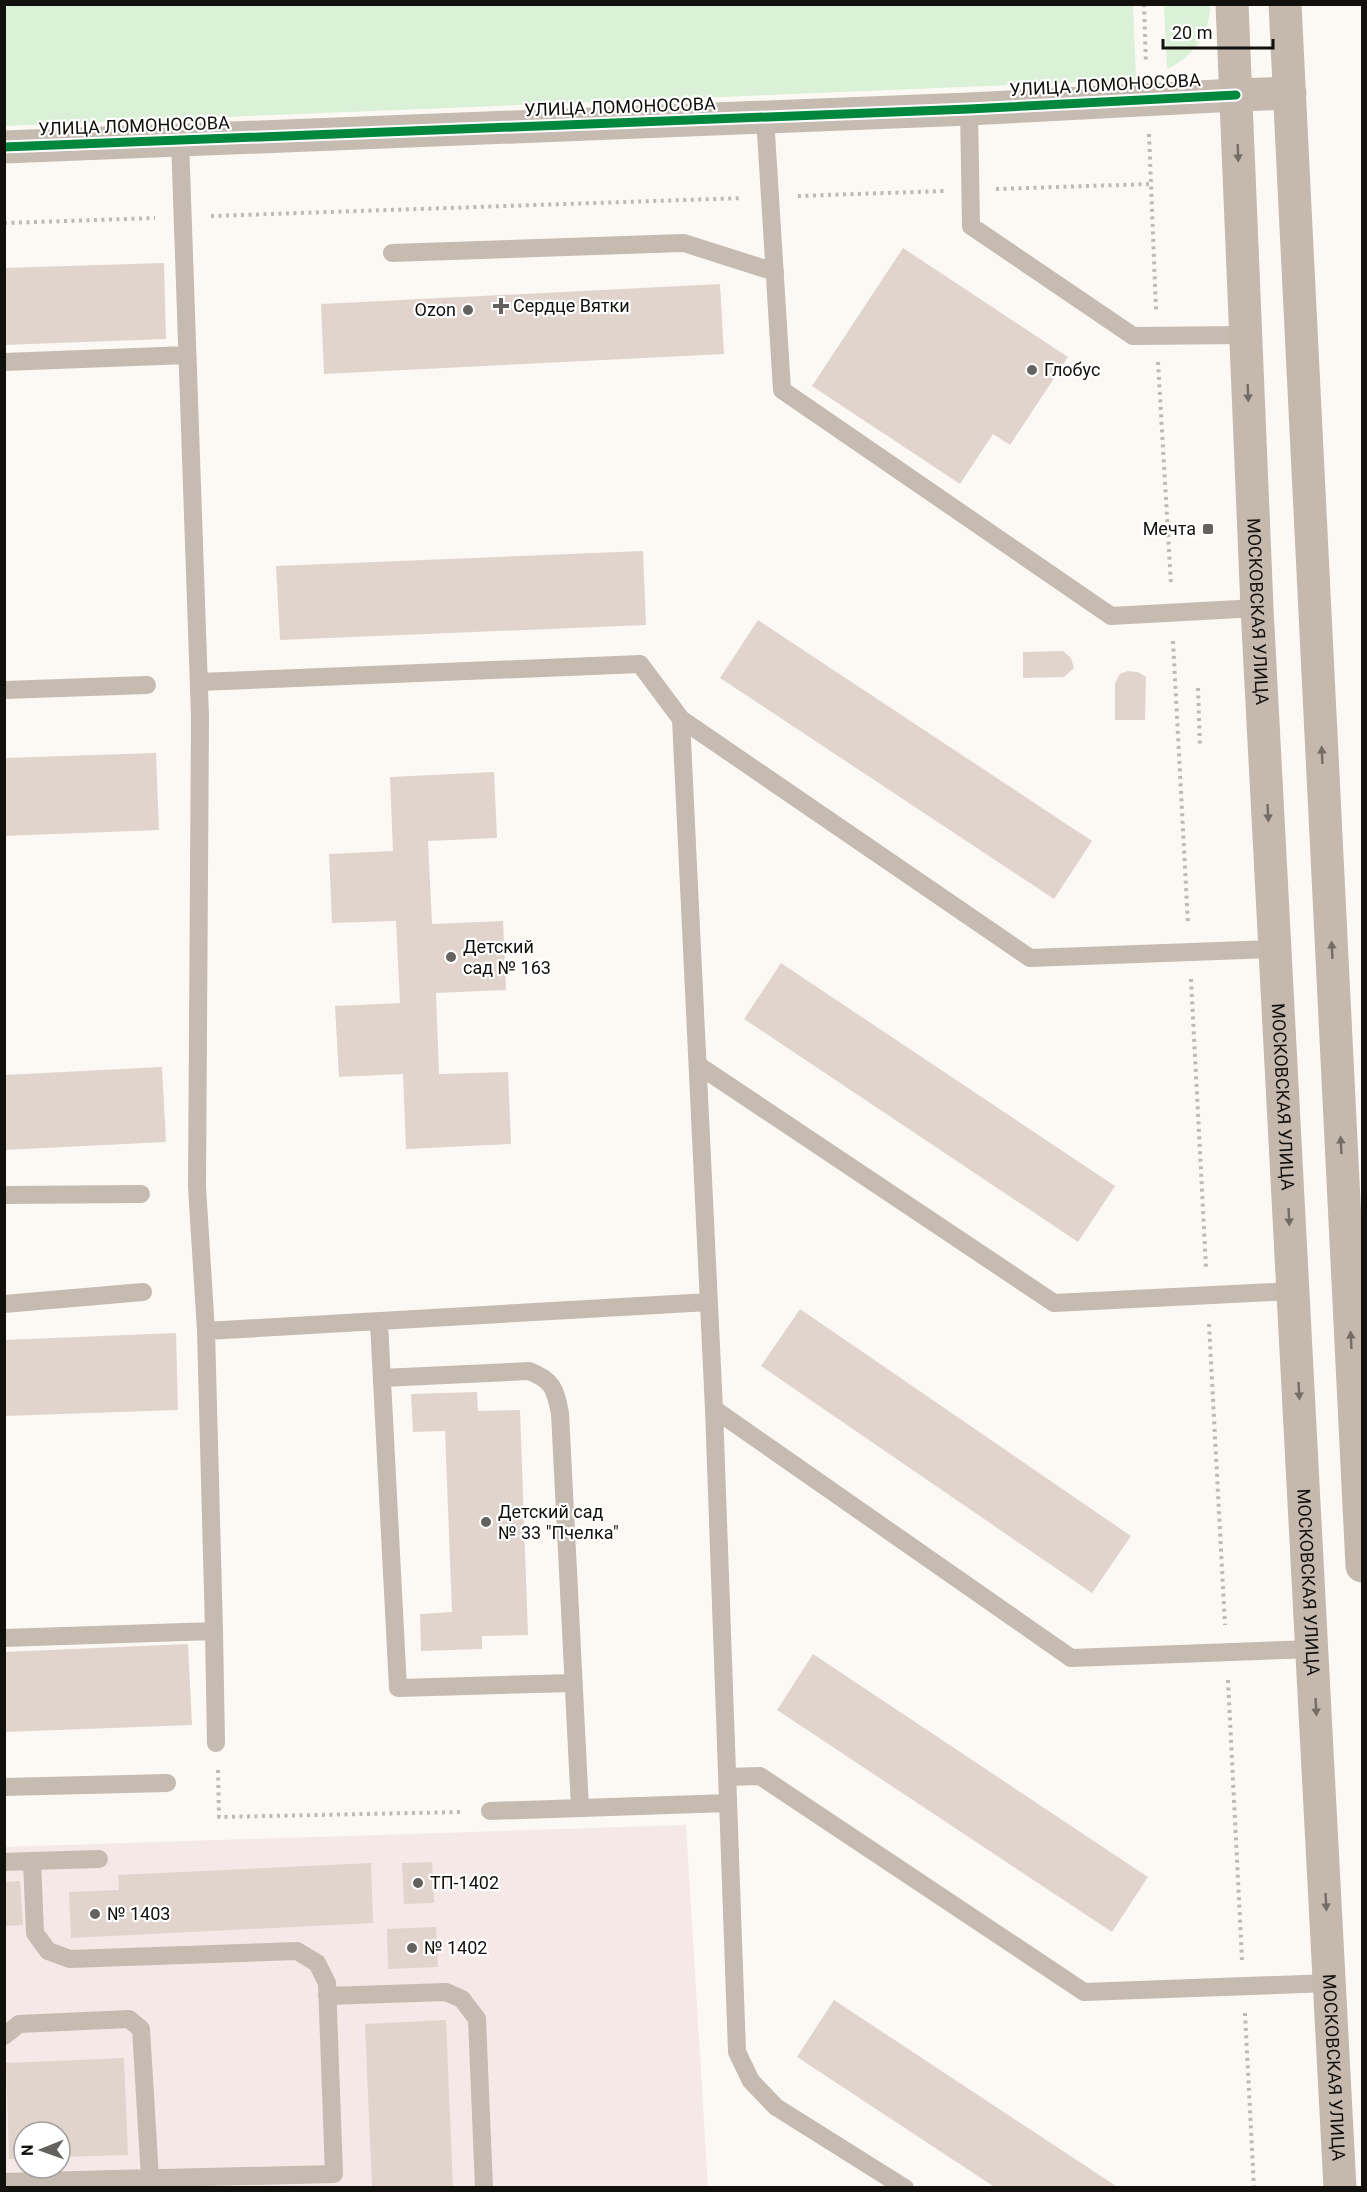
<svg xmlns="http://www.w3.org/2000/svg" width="1367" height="2192" font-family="Roboto,sans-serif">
<rect width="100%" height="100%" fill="#fcf9f5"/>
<path fill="#f4e9e7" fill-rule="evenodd" d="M686 1825 708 2187H5L4 1847ZM24 2132H60V2168H24Z"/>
<path fill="#daf1d8" d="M4 5H1133L1136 80 5 126Z
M1164 5H1210C1211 32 1192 59 1167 69Z"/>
<path fill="#e1d4cd" d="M903 248 1068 357 1010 445 993 434 960 484 812 386Z
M164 263 166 339 4 345V268Z
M720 284 724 354 324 374 321 304Z
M643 551 646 625 280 640 276 566Z
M758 620 1092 841 1054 899 720 678Z
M1063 651 1071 658 1074 668 1064 677 1023 678V652Z
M1128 671 1138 672 1146 677 1145 720H1115V683L1120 674Z
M156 753 159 830 4 836V758Z
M494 772 497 838 428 841 432 924 503 921 506 990 436 993 439 1074 508 1072 511 1144 406 1149 403 1074 339 1077 335 1006 400 1003 396 921 332 923 329 854 393 851 390 777Z
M781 963 1115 1186 1078 1242 744 1019Z
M162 1067 166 1142 4 1150V1075Z
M800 1309 1131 1536 1092 1593 761 1366Z
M176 1333 178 1410 4 1416V1340Z
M477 1392 478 1411 520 1410 528 1635 482 1636V1649L421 1651 420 1614 452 1612 445 1431 413 1432 411 1394Z
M188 1644 192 1725 4 1732V1652Z
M813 1654 1148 1877 1112 1932 777 1710Z
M432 1862 434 1903 404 1904 402 1863Z
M371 1863 373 1923 71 1938 69 1892 119 1890 118 1875Z
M20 1881 23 1925 4 1926V1882Z
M436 1927 438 1967 388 1969 387 1929Z
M834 2000 1119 2188H996L797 2057Z
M446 2020 453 2188H372L365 2024Z
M124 2058 128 2155 60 2157V2132H24V2159H9L6 2063Z"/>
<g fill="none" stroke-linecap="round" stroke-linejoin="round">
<path stroke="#c0b9b3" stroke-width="4" stroke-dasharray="3 4.5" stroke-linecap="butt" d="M1144 4 1146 64
M1149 134 1156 310
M996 189 1151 184
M798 196 944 191
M211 216 743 198
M4 223 155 218
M1158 362 1171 585
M1173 641 1188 924
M1198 688 1200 748
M1191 979 1206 1268
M1209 1324 1225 1625
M1228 1680 1242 1960
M218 1770 219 1817 462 1812
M1245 2013 1254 2188"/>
<path stroke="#c6bbb0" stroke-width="18" d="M969 109 971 226 1133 336 1246 335
M765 117 782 390 1111 616 1257 608
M180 140 200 717 197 1187 206 1331 214 1631
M392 253 684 243 775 272
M4 362 187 355
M199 682 640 664 681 719
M4 690 147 685
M698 1065 1054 1303 1293 1291
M4 1195 141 1194
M4 1304 143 1292
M379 1323 398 1688 573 1683
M206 1331 709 1302
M382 1378 529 1371C553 1380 555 1389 560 1413L580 1808
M714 1409 1071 1658 1312 1649
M4 1638 214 1631 216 1743
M727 1777 760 1776 1084 1992 1330 1983
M4 1787 167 1783
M490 1811 728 1803
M32 1861 99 1859
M4 1862 32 1861 35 1933 48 1951 70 1959 297 1951 317 1963 327 1983 334 2174 122 2179 124 2188
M327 1996 446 1992 462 1999 477 2019 484 2188
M4 2036 19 2024 129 2019 141 2029 150 2178 4 2182
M905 2188 776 2107 751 2081 737 2052 714 1409 681 719 1030 958 1275 949"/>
<path stroke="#c6bbb0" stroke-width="33" d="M4 147 969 109 1236 95"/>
<g stroke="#c5b9ae" stroke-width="33">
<path id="s1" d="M1232 4 1257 608 1340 2188"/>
<path d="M1285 4 1362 1566"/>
<path d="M1236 95 1290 93"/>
</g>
<defs>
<path id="cycleway" d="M4 147 969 109 1236 95"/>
</defs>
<use href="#cycleway" stroke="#fff" stroke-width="13"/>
<use href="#cycleway" stroke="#00873e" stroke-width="9"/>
</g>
<defs><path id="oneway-solid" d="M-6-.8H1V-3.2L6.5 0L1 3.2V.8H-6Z" transform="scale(1.5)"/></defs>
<g fill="#746d66">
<use href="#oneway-solid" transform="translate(1238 153) rotate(88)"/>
<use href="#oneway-solid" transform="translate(1248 393) rotate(88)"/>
<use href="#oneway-solid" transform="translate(1322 755) rotate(-93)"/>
<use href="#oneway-solid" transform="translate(1268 813) rotate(87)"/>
<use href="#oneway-solid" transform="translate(1332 950) rotate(-93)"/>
<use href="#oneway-solid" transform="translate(1341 1145) rotate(-93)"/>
<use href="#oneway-solid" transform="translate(1289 1217) rotate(87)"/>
<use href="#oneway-solid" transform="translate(1351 1340) rotate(-93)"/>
<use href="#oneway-solid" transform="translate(1299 1391) rotate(87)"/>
<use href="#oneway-solid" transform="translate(1316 1707) rotate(87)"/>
<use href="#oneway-solid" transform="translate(1326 1902) rotate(87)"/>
</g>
<g fill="#64625e" stroke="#fff" stroke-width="2">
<path d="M498 297h6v6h6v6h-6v6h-6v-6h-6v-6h6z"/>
<circle cx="468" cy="310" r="6"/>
<circle cx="1032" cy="370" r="6"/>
<rect x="1202" y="523" width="12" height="12" rx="3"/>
<circle cx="451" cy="957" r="6"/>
<circle cx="486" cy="1522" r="6"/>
<circle cx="418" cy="1883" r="6"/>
<circle cx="95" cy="1914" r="6"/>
<circle cx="412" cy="1948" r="6"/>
</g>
<g text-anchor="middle" stroke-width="4.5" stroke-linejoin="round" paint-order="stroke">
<g font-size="18" fill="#12100d" stroke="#fff">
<text transform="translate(1105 85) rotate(-3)" y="6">УЛИЦА ЛОМОНОСОВА</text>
<text transform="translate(620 107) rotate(-2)" y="6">УЛИЦА ЛОМОНОСОВА</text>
<text transform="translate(134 126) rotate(-2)" y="6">УЛИЦА ЛОМОНОСОВА</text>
<text dy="6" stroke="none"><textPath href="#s1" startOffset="608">МОСКОВСКАЯ УЛИЦА</textPath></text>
<text dy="6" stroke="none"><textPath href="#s1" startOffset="1094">МОСКОВСКАЯ УЛИЦА</textPath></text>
<text dy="6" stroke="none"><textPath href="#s1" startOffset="1580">МОСКОВСКАЯ УЛИЦА</textPath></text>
<text dy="6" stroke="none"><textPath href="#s1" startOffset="2066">МОСКОВСКАЯ УЛИЦА</textPath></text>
</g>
<g font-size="18" fill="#12100d" stroke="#fff" text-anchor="start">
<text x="513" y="312">Сердце Вятки</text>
<text x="456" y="316" text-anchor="end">Ozon</text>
<text x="1044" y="376">Глобус</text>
<text x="1196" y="535" text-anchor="end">Мечта</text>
<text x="463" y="953">Детский<tspan x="463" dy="21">сад № 163</tspan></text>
<text x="498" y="1518">Детский сад<tspan x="498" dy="21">№ 33 "Пчелка"</tspan></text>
<text x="430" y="1889">ТП-1402</text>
<text x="107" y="1920">№ 1403</text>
<text x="424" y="1954">№ 1402</text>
</g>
</g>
<rect width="1367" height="2192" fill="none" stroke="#12100d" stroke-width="12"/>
<g transform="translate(42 2150) rotate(269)"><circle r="28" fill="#ffffff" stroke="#a09f9e" stroke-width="1.5"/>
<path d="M0-4.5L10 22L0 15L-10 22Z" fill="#64625e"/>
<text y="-9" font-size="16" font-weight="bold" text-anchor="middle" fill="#12100d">N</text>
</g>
<path d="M1163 39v9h110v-9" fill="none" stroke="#12100d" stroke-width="3"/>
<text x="1172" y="39" font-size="18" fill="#12100d" stroke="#ffffff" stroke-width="4.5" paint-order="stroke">20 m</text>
</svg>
